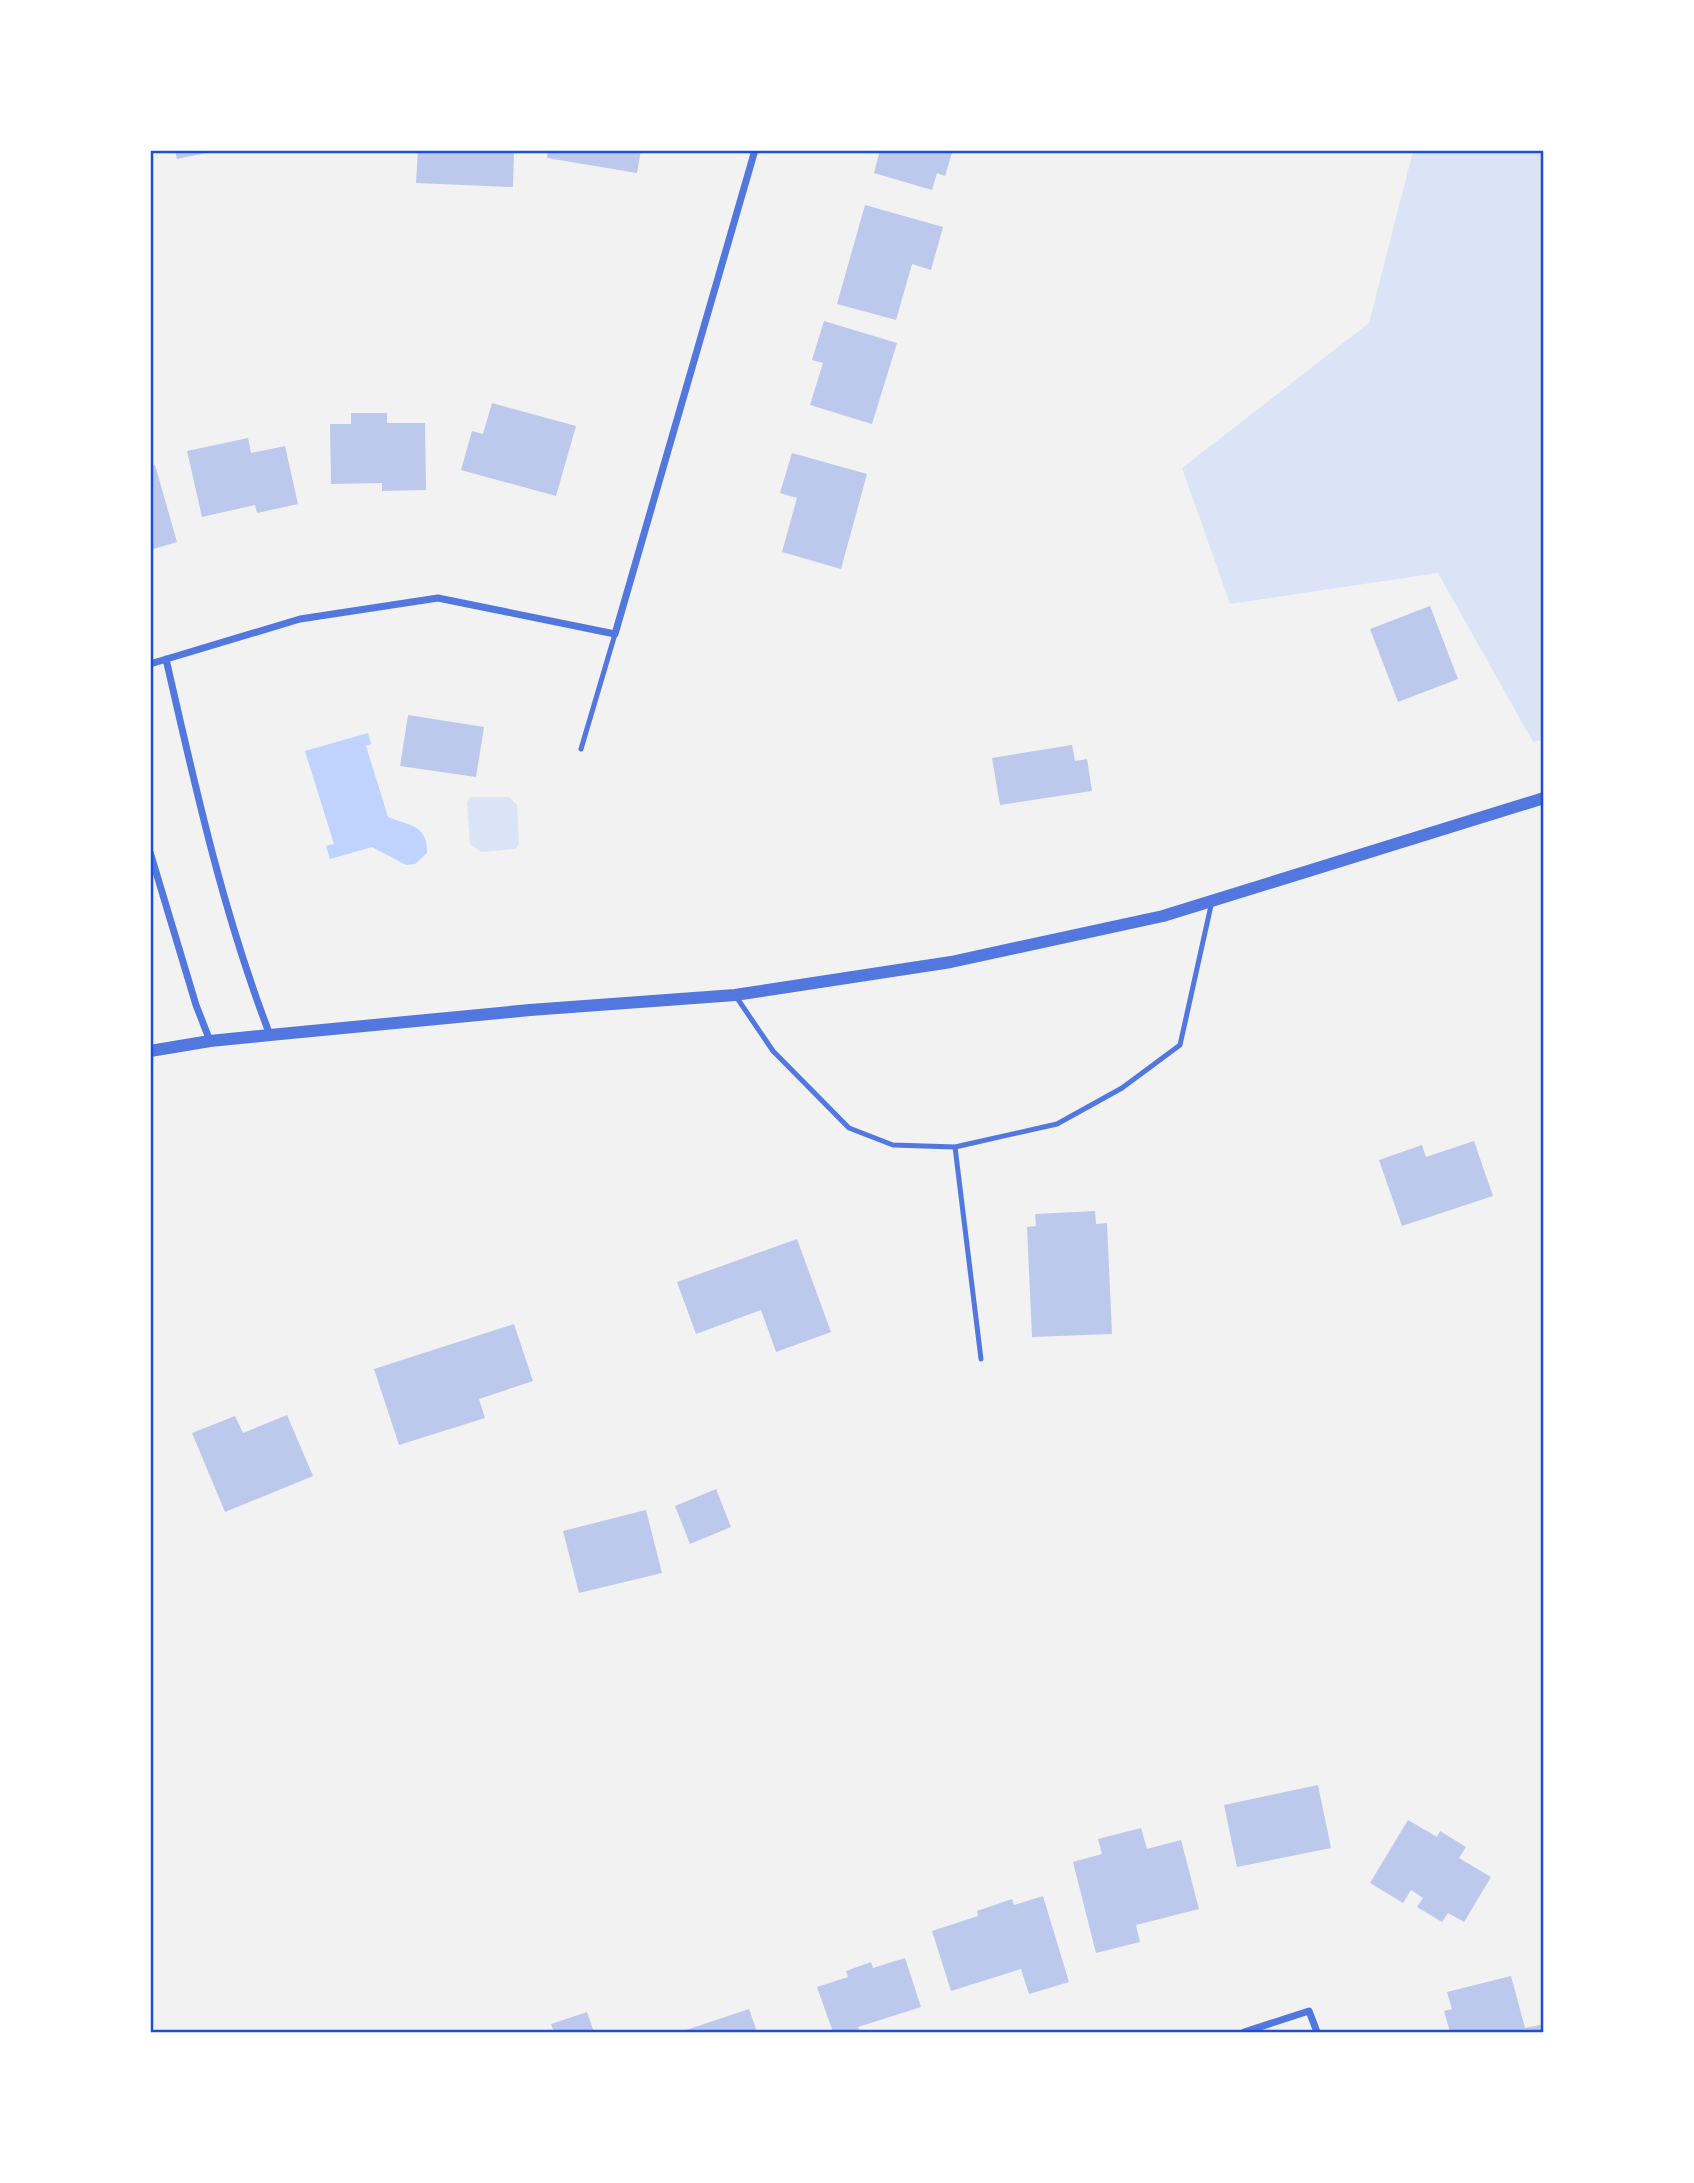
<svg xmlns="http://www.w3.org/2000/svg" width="1694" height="2183" font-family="'Nunito Sans',sans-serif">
<rect width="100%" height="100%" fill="#f2f2f2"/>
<path fill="#dbe4f7" d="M1413 151H1543L1544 739 1533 742 1438 573 1230 604 1182 468 1369 323Z
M471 797H509L517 805 519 844 515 849 481 852 470 844 467 802Z"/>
<path fill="#bfd3fe" d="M368 733 371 744 366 746 388 817C410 826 428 825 427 853L415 864 406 865 372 847 330 859 326 846 334 844 305 751Z"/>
<path fill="#bdc9ec" d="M175 150H211V152L177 159Z
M418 150H514L513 187 416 183Z
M548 150H641L637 173 547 158Z
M880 150H953L945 176 937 173 932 190 874 173Z
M865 205 943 227 931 270 912 264 896 320 837 304Z
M824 321 897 343 872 424 810 405 823 363 812 360Z
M492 403 576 426 556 496 461 470 472 431 483 434Z
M351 413H387V423H425L426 490 382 491V483L331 484 330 424H351Z
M248 438 251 453 285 446 298 504 257 513 255 505 202 517 187 451Z
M792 453 867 474 841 569 782 552 797 498 780 493Z
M155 465 177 542 150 550V467Z
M1430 606 1458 679 1398 702 1370 629Z
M408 715 484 727 476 777 400 766Z
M1072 745 1075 761 1087 759 1092 791 1000 805 992 758Z
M1474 1141 1493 1196 1402 1226 1379 1160 1422 1145 1426 1157Z
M1095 1211 1096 1224 1107 1223 1112 1334 1032 1337 1027 1227 1036 1226 1035 1214Z
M797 1239 831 1332 776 1352 761 1310 696 1334 677 1282Z
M514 1324 533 1381 479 1399 485 1418 399 1445 374 1369Z
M287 1415 313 1476 225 1512 192 1433 235 1416 243 1433Z
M716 1489 731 1527 690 1544 675 1506Z
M646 1510 662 1573 579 1593 563 1531Z
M1318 1785 1331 1848 1237 1867 1224 1805Z
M1408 1820 1437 1837 1440 1831 1466 1847 1459 1858 1491 1877 1464 1922 1448 1913 1442 1922 1417 1907 1423 1898 1411 1890 1403 1903 1370 1883Z
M1141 1828 1147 1849 1181 1840 1199 1909 1136 1925 1140 1942 1096 1953 1073 1862 1102 1854 1098 1839Z
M1043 1896 1069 1982 1029 1994 1021 1969 951 1991 932 1931 978 1916 977 1911 1012 1899 1014 1905Z
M905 1958 921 2007 858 2027 860 2032H833L817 1987 848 1977 846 1971 871 1962 873 1968Z
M1511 1976 1525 2028 1544 2024V2032H1450L1444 2011 1452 2009 1447 1992Z
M749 2009 757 2032H680Z
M587 2012 594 2032H554L551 2024Z"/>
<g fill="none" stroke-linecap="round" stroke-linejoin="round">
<path stroke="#5277de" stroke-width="5" d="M581 749 615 634
M735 995 773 1051 849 1128 893 1145 955 1147 1057 1124 1122 1088 1180 1045 1212 901
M955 1147 981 1359"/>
<path stroke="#5277de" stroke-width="7" d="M166 659C195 786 223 913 270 1035
M150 664 300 619 438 598 615 634 755 150
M150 852 196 1005 210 1041
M1244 2032 1309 2011 1317 2032"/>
<path stroke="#5277de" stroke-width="12" d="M150 1051 210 1041 270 1035 530 1010 735 995 951 962 1163 916 1544 798"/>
</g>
<rect width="1694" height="2183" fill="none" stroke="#ffffff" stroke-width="304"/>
<rect x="152" y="152" width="1390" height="1879" fill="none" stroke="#1d4ed8" stroke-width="2.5"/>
</svg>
